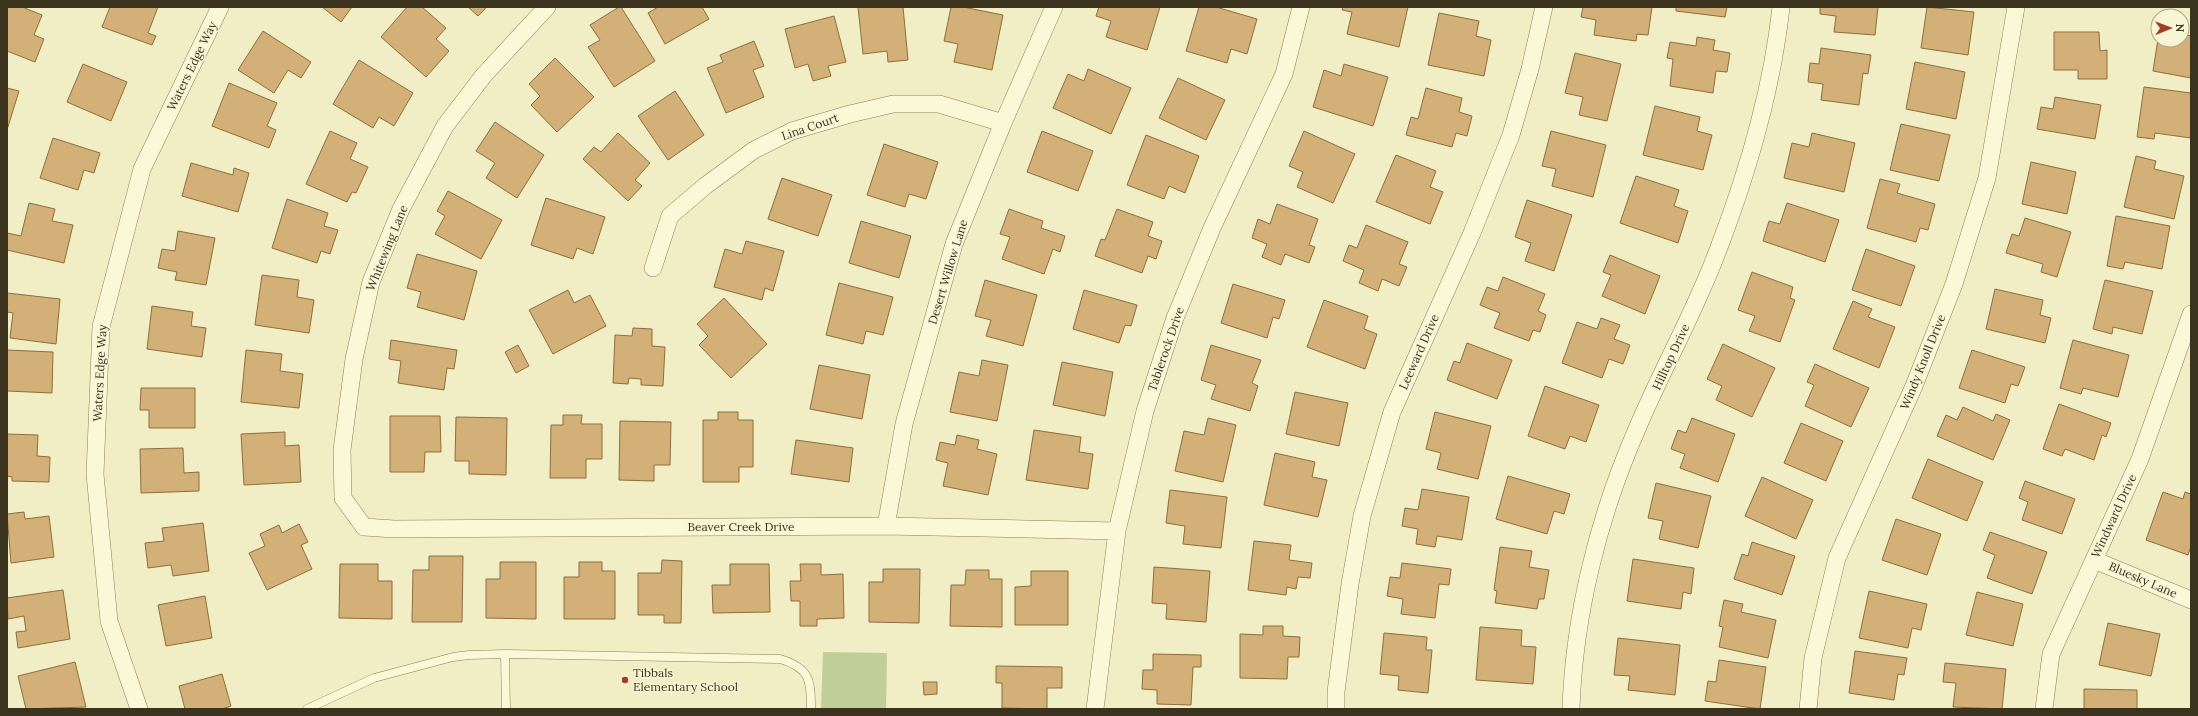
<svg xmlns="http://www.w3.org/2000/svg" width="2198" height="716" font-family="Lora,serif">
<rect width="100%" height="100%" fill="#f1edc4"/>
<path fill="#bed097" d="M823 652 887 653 886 709H821Z"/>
<path fill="#d2b077" stroke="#8e6e3d" d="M7 7H22L42 15 34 35 44 39 35 62 7 51Z
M110 7H158L148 33 156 36 152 45 102 27Z
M322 7H352L341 22Z
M407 7H422L446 28 436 39 449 51 426 77 381 37Z
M468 7H487L478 16Z
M619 7H621L655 61 614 87 588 47 600 40 590 25Z
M658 7H702L709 19 665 44 648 13Z
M858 7H903L908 60 888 62 887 51 863 54Z
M951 7H963L1003 15 992 70 954 62 958 44 944 41Z
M1099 7H1160L1147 50 1106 37 1111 21 1096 16Z
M1199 7H1216L1257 19 1247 54 1231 49 1227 63 1186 51Z
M1343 7H1408L1399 47 1347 34 1352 12 1342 10Z
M1583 7H1652L1648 35 1637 34 1636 41 1594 35 1596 20 1581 17Z
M1676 7H1727L1725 17 1676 11Z
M1820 7H1878L1875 35 1834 32 1836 16 1820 14Z
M1927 7 1974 12 1968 55 1921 48Z
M1439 13 1479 21 1476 36 1491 40 1484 76 1428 65Z
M834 16 846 62 828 66 831 76 813 81 808 64 795 68 785 29Z
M263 31 311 62 301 78 288 70 274 93 238 70Z
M2054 32H2099L2100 51 2107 50V79H2078V70H2054Z
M2182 34 2191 36V78L2153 71 2158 39 2182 40Z
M1697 37 1715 40 1713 50 1730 53 1727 72 1716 71 1713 93 1670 86 1673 59 1667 58 1670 42 1696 46Z
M754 41 764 66 753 70 764 97 726 113 707 68 723 62 720 55Z
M1821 48 1871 55 1868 74 1863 73 1859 105 1821 100 1823 84 1808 82 1810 63 1819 64Z
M1575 53 1621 64 1607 121 1579 115 1583 97 1565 93Z
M555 58 594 97 557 132 531 105 540 96 529 84Z
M359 60 413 93 394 126 379 117 373 128 333 104Z
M1915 62 1965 72 1956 119 1906 109Z
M83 64 127 82 111 121 67 102Z
M1344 64 1388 77 1373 126 1313 107 1324 70 1341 76Z
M1088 69 1131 88 1111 134 1053 108 1068 74 1084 81Z
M1178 78 1225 100 1206 140 1159 118Z
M229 83 277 103 267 126 276 130 269 148 212 126Z
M2144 87 2191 93V138L2155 133 2154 139 2137 137Z
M7 88 19 91 7 130Z
M1426 88 1462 98 1459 112 1472 116 1467 136 1456 133 1452 147 1406 135 1411 117 1418 119Z
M675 91 704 135 668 160 638 116Z
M2055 97 2101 105 2095 139 2037 129 2041 107 2053 109Z
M1655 106 1700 117 1697 131 1712 135 1703 170 1643 155Z
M495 122 544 155 517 198 486 178 495 163 476 151Z
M1901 124 1950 135 1939 181 1890 170Z
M330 131 357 143 350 159 368 167 356 193 352 192 347 202 306 184Z
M1042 131 1093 151 1078 191 1027 172Z
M1304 131 1355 154 1333 203 1297 187 1303 172 1289 166Z
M1551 131 1606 145 1593 197 1552 186 1556 169 1542 166Z
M618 133 650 163 635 180 642 186 628 201 583 159 594 147 601 152Z
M1812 133 1855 143 1844 192 1784 178 1792 143 1809 147Z
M1146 135 1199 156 1185 193 1169 186 1164 199 1127 185Z
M53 138 100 153 94 173 84 170 78 190 40 178Z
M884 144 938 162 926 199 909 194 905 207 867 195Z
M1396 155 1436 171 1430 187 1443 192 1430 224 1376 202Z
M2136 156 2156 161 2154 169 2184 176 2174 219 2124 207Z
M2031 162 2076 172 2067 214 2022 204Z
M191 163 233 175 234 168 249 173 238 212 182 196Z
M1636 176 1679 190 1674 206 1688 211 1678 243 1620 223Z
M782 178 832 195 818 236 768 219Z
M1880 179 1900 184 1897 193 1935 204 1928 230 1920 228 1916 242 1867 228Z
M448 191 502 220 481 259 435 234 445 216 437 211Z
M546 198 605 217 593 254 577 248 573 259 531 245Z
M287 199 328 213 324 226 338 230 330 254 321 251 317 263 272 248Z
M1527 200 1572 215 1554 271 1525 261 1531 243 1515 237Z
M29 203 55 209 52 221 73 225 64 263 7 250V233L21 236Z
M1787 203 1839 220 1825 262 1763 241 1769 221 1780 224Z
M1277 204 1318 219 1309 245 1315 247 1309 263 1285 254 1281 265 1262 257 1267 244 1252 238 1258 219 1270 224Z
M1009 209 1043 221 1041 228 1065 236 1060 252 1053 249 1044 274 1002 259 1010 237 1000 234Z
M1117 209 1153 222 1148 236 1162 241 1156 259 1148 256 1142 273 1095 256 1101 239 1105 240Z
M2116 216 2170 226 2162 269 2125 262 2123 269 2107 266Z
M2025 218 2071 232 2057 277 2041 272 2043 264 2006 253 2012 234 2019 236Z
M861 221 911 236 899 278 849 263Z
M1366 225 1408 242 1399 264 1407 267 1399 286 1382 279 1378 291 1359 283 1364 270 1343 261 1349 245 1357 248Z
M178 231 215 238 206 285 175 280 177 272 158 268 162 249 175 251Z
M746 241 784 251 773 291 765 288 762 300 714 287 725 249 742 254Z
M1866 249 1915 266 1901 306 1852 290Z
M417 254 477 271 464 320 417 307 421 292 407 288Z
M1610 255 1660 276 1645 314 1602 296 1611 275 1603 272Z
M1752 272 1793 287 1790 298 1795 300 1780 342 1749 331 1755 316 1738 310Z
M262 275 299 280 297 297 314 300 309 333 255 325Z
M1503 277 1545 294 1538 311 1546 315 1540 332 1533 330 1529 341 1494 328 1500 313 1480 305 1487 287 1498 291Z
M985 280 1037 295 1023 346 986 336 991 320 975 316Z
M2105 280 2153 291 2142 334 2113 327 2112 334 2093 329Z
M839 283 893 297 883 335 866 331 863 344 826 335Z
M1233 284 1285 300 1279 319 1273 317 1267 338 1221 323Z
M1995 289 2043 300 2040 315 2051 318 2045 343 1986 329Z
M568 290 574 303 590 295 606 326 553 354 529 310Z
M1084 290 1137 305 1131 326 1125 325 1119 343 1073 329Z
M7 293 60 299 56 344 10 338 13 313 7 312Z
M724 298 767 344 731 378 699 345 708 336 697 324Z
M1324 300 1368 316 1364 329 1377 334 1365 369 1307 347Z
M1853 301 1872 309 1868 317 1895 327 1879 368 1833 349Z
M152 306 193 312 191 326 206 328 202 357 147 349Z
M1601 318 1620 325 1614 339 1630 345 1623 364 1609 359 1602 378 1562 363 1577 322 1597 329Z
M633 328 652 329V346L665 347 663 386 641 385V379L629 378 628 384 613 383 615 335 632 336Z
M391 340 457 350 454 369 447 368 444 390 398 383 401 361 389 359Z
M2073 340 2129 355 2118 397 2083 388 2081 394 2060 388Z
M1467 343 1512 360 1497 399 1447 380 1454 361 1460 363Z
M1723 344 1775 368 1752 417 1716 400 1722 386 1707 379Z
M518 345 529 366 516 373 505 352Z
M1211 345 1261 360 1252 383 1258 386 1250 411 1211 399 1216 385 1201 380Z
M7 350 53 352 52 393 7 391Z
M246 350 282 354 280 371 303 374 299 408 241 402Z
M1972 350 2025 367 2018 386 2011 384 2005 403 1959 388Z
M982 360 1008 365 997 421 950 412 959 372 979 376Z
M1062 362 1113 372 1105 416 1053 405Z
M1815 364 1869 388 1851 427 1805 406 1814 385 1807 382Z
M819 365 870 375 862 419 810 409Z
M1545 386 1599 405 1586 442 1570 436 1565 449 1528 436Z
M141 388H195V428H149V410H140Z
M1295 392 1348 403 1339 446 1286 434Z
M2059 404 2111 423 2106 437 2102 435 2094 460 2065 449 2062 456 2043 449Z
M1963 407 1993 421 1996 414 2010 420 1993 460 1937 436 1946 415 1957 420Z
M718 412H738V420H753V467H739V482H703V420H718Z
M1435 412 1491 426 1478 479 1437 469 1441 453 1426 449Z
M563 415H582L581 424H602V459H586V478H550L551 425H563Z
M390 416H440L441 452H425L424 472H390Z
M456 417 507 418 506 475 469 474V461H455Z
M1208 418 1236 425 1223 482 1175 471 1184 431 1204 435Z
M1692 418 1735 434 1718 482 1680 468 1685 454 1671 449 1678 430 1686 433Z
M620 421 671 422 670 465H654V481L619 480Z
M1801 423 1843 441 1826 481 1784 463Z
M1034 430 1081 437 1079 452 1093 454 1088 489 1026 480Z
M285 432V446L299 445 301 482 244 485 241 434Z
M7 434 38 435 37 456 50 457 49 482 12 481V477L7 476Z
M957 435 979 440 977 449 997 454 988 495 943 486 948 463 936 460 940 442 955 445Z
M796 440 853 448 849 482 791 474Z
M183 448 184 473 199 472V491L141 493 140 449Z
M1275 453 1315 462 1312 477 1327 480 1318 517 1264 505Z
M1928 459 1983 482 1967 521 1912 498Z
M1508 476 1570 494 1564 514 1554 511 1547 534 1496 519Z
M1762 477 1813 500 1796 539 1745 516Z
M2025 481 2075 499 2062 534 2022 520 2028 502 2019 498Z
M1656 483 1711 496 1698 548 1659 539 1663 521 1648 518Z
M1422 489 1469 497 1462 540 1437 536 1435 547 1416 544 1418 529 1402 526 1405 508 1418 510Z
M1170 490 1227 497 1221 548 1183 544 1185 526 1166 523Z
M2163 492 2183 499 2185 492 2191 494V546L2188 555 2146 540Z
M24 512 25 519 49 516 54 557 11 563 7 514Z
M1896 519 1941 534 1927 575 1882 560Z
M203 523 209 571 173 576 171 565 148 568 145 543 164 541 162 528Z
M299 524 308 542 301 545 312 569 267 590 249 553 265 546 260 534 279 525 282 533Z
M1990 532 2047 552 2032 594 1987 578 1995 555 1983 550Z
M1254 541 1291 545 1289 560 1312 563 1310 578 1298 577 1296 589 1287 587 1286 595 1248 590Z
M1752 542 1795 556 1782 595 1734 579 1742 554 1748 556Z
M1500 547 1532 551 1529 567 1549 570 1544 599H1539L1537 609 1495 603 1497 591 1494 590Z
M429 556H463L462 622H412L413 570H429Z
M1633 559 1694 568 1691 594 1683 592 1681 609 1627 601Z
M662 560 682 561 681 623H664V615H638V573H661Z
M500 562H536V619L486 618V579H500Z
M579 562H602V571H615V619H564V577H579Z
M1402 563 1451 569 1449 585 1439 584 1435 618 1401 614 1403 599 1387 596 1390 577 1400 578Z
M340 564H378V581H392V619L339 618Z
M730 564H769L770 612 713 613 712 585H730Z
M800 564H821V575L843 574 844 618 817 619V626H800V601H791L790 581H801Z
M1154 567 1210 571 1206 622 1166 619 1167 604 1152 603Z
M883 569H920L919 623 869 622V582H883Z
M966 570H989V579H1002V627L950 626 951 585H965Z
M1031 571H1068V625H1015V587L1031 586Z
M63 590 70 639 18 648 16 632 26 631 24 616 8 619 7 598Z
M1869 591 1927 604 1921 630 1912 628 1908 648 1859 638Z
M1977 592 2023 604 2013 646 1966 635Z
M205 596 212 638 166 646 158 605Z
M1724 600 1743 604 1741 612 1776 620 1768 658 1719 647 1723 627 1719 626Z
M2108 623 2160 634 2151 676 2099 665Z
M1263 626H1283V636L1300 637 1299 657H1288L1287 679 1240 678V634L1263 635Z
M1480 627 1522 630 1521 646 1536 647 1533 684 1476 680Z
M1384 633 1427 637 1426 650H1432L1428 693 1398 690 1399 676 1380 674Z
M1618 638 1680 645 1675 695 1628 690 1630 676 1614 675Z
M1855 651 1907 658 1904 675 1898 674 1894 700 1849 693Z
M1153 654 1201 655V667H1193L1191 705 1157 704V690L1142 689 1143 670H1153Z
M1719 660 1766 667 1760 709 1705 701 1708 681 1716 682Z
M75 662 86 707 26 709 18 676Z
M1945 663 2006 669 2002 709 1953 707 1956 683 1943 682Z
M996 666 1062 667V688H1047V709L1002 708V683H996Z
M222 674 231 706 222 709H185L179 686Z
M923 682H937V694L924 695Z
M2084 689 2137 690V709H2084Z"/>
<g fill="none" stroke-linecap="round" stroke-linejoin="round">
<defs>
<path id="lane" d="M505 654 780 659C810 668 811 680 811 709
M307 709 374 678 453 657 469 655 505 654 506 709"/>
<path id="street" d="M547 7 484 75 445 126 401 209 371 282 354 359 342 450 343 498 364 527 394 529 886 526 1117 531
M653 268 670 216 705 186 754 150 792 131 850 114 893 104H939L1003 123
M886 526 904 424 954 244 1003 123 1054 7
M2094 560 2191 600
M139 709 109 621 95 474 101 327 142 169 220 7
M1095 709 1117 531 1145 411 1175 318 1212 228 1284 74 1301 7
M1336 709V692L1350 584 1362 516 1392 412 1472 233 1511 135 1530 69 1544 7
M1571 709C1574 615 1599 515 1637 429 1662 369 1695 312 1718 250 1748 172 1772 90 1781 7
M1808 709 1813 658 1837 558 1914 386 1954 284 1987 178 2016 7
M2044 709 2051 654 2140 459 2191 314"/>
</defs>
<use href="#lane" stroke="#8d8059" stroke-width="9"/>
<use href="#street" stroke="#8d8059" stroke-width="18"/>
<use href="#lane" stroke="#fbf8d8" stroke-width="8"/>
<use href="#street" stroke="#fbf8d8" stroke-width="17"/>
</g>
<circle fill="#a13e24" stroke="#f8f5d4" stroke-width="1.5" cx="625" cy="680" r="4"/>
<g text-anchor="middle" stroke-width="3" stroke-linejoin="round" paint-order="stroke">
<g font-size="12" fill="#3c331e" stroke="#f8f5d4">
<text transform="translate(192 66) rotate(-64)" y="4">Waters Edge Way</text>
<text transform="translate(810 127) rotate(-19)" y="4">Lina Court</text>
<text transform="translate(387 248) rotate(-68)" y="4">Whitewing Lane</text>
<text transform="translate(948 272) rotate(-73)" y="4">Desert Willow Lane</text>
<text transform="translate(1166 349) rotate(-71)" y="4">Tablerock Drive</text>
<text transform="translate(1419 352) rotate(-66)" y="4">Leeward Drive</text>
<text transform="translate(1671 357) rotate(-65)" y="4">Hilltop Drive</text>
<text transform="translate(1923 362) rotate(-68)" y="4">Windy Knoll Drive</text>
<text transform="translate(100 373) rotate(-87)" y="4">Waters Edge Way</text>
<text transform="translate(2114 516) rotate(-65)" y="4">Windward Drive</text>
<text x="741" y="531">Beaver Creek Drive</text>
<text transform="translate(2143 580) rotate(23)" y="4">Bluesky Lane</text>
</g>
<g font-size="12" fill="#3c331e" stroke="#f8f5d4" text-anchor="start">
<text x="633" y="677">Tibbals<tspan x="633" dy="14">Elementary School</tspan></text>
</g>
</g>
<rect width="2198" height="716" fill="none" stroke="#3c331e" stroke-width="16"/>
<g transform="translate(2170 28) rotate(89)"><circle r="19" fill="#f8f5d4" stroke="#ada78b"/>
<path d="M0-3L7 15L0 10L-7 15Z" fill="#a13e24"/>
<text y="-6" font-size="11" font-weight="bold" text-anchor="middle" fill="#3c331e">N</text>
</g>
</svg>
